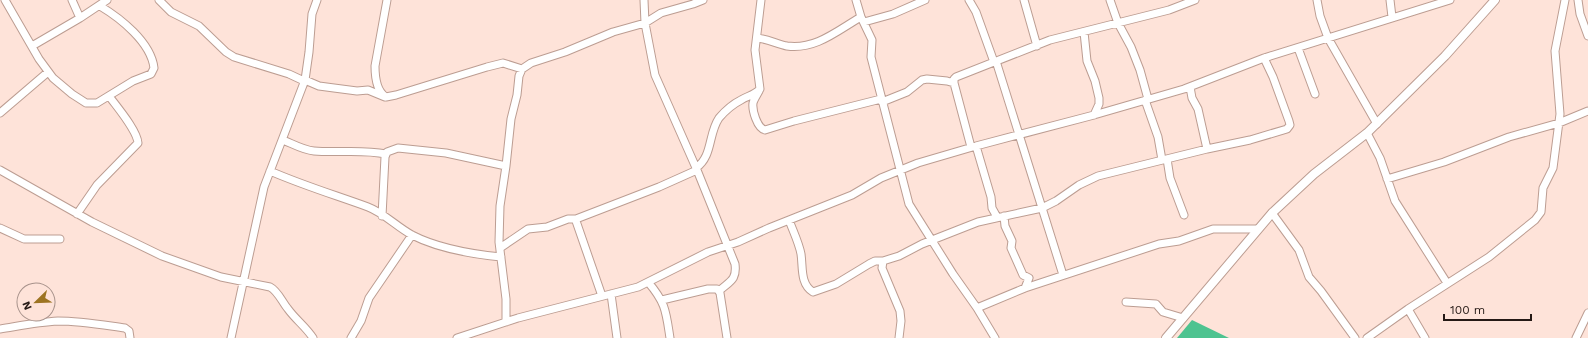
<svg xmlns="http://www.w3.org/2000/svg" width="1588" height="338" font-family="'Work Sans',sans-serif">
<rect width="100%" height="100%" fill="#fee3d9"/>
<path fill="#4ec390" d="M1192 320 1229 338H1177Z"/>
<g fill="none" stroke-linecap="round" stroke-linejoin="round">
<defs>
<path id="minor" d="M5 0 39 59 53 78 72 94 86 103H97L133 81 151 74 154 68C151 42 120 18 100 6
M72 0 80 18
M159 0 171 12 199 26 226 52 234 57 289 74 304 81
M387 0 375 66C375 76 376 91 386 97L396 95 487 67 503 63 522 69
M644 0 645 23 655 75 697 170 735 264C737 280 730 281 719 291
M856 0 861 17 872 40 871 57 909 204 953 274 977 308 995 338
M969 0 976 12 994 62
M1024 0 1037 46
M1110 0 1118 23 1131 47 1140 70 1148 99
M1317 0 1320 16 1328 38 1377 124
M1390 0 1392 17
M1578 0 1580 14 1588 36
M864 22 893 14 925 0
M1084 32 1087 61 1095 81 1099 98V104L1094 115
M757 38C768 39 777 44 787 46 816 50 838 30 861 17
M32 46 80 18 107 0
M1298 48 1315 94
M996 61 1063 275
M305 80 319 86 334 88 357 91 368 90 385 97
M1190 87 1192 98 1198 109 1207 149
M759 91C757 95 754 99 753 103 752 110 757 128 765 130L794 121 881 99
M1145 100 1158 137 1162 160
M882 102 907 92 922 80 927 79 947 81 954 83
M0 113 48 72
M1367 133 1380 158 1395 201 1447 283
M283 140C293 144 303 150 314 151 338 153 362 149 386 154
M976 146 991 197 992 208 997 217
M971 147 954 83V79L956 77 1050 40 1169 10 1195 0
M1167 159 1170 178 1184 215
M696 168C713 156 708 134 719 118 725 111 733 104 741 100 747 96 755 95 760 89L755 50 761 0
M0 170 92 222 162 256 221 277 270 287C278 291 282 302 288 309 296 320 306 327 313 338
M270 171C302 185 335 195 368 207 384 213 397 227 412 235 439 249 471 254 501 257
M1387 179 1444 162 1509 137 1559 123 1588 111
M1272 213 1299 250 1309 277 1321 291 1355 338
M77 214 97 185 138 143C137 130 117 107 109 96
M382 216 385 157 387 152 398 148 446 153 506 166
M1004 216 1005 226 1012 241 1011 248 1023 275 1029 278 1025 288
M789 220C793 231 799 243 801 254 803 267 800 284 813 292L836 284 869 264 875 261H883
M0 228 24 239H60
M500 248 528 229 547 227 568 219H576
M648 282C666 303 666 312 670 338
M611 294 617 338
M602 296 576 221V219L659 187 697 170
M662 300 708 289H717L720 293 727 338
M1126 302 1156 304 1163 312 1183 318
M977 308 1025 288 1159 244 1179 241 1213 229H1258
M1408 309 1425 338
M506 322V299L499 242 500 206 506 166 511 119 517 95 519 76 522 69 531 63 565 52 613 32 645 23 661 13 693 4 703 0
M0 329C19 326 38 322 58 321 80 321 103 325 125 328L129 331 130 338
M231 338 264 187 305 80 309 52 312 14 317 0
M351 338 361 321 369 298 412 235
M457 338 518 318 638 287 708 252 738 242 769 228 852 195 881 178 918 163 976 146 1094 115 1184 89 1264 58 1450 0
M899 338 901 321 900 311 882 268 883 261 899 256 922 244 978 222 1042 208 1056 201 1079 185 1098 176 1207 149 1250 140 1287 129 1290 125 1289 121 1273 77 1264 58
M1367 338 1408 309 1489 257 1535 220 1541 212 1543 188 1553 168 1560 114 1555 51 1565 0
M1576 338 1588 313"/>
<path id="major" d="M1166 338 1272 213 1314 174 1367 133 1445 56 1495 0"/>
</defs>
<use href="#minor" stroke="#bc9d92" stroke-width="9"/>
<use href="#major" stroke="#bc9d92" stroke-width="10"/>
<use href="#minor" stroke="#fff" stroke-width="7"/>
<use href="#major" stroke="#fff" stroke-width="8"/>
</g>
<g transform="translate(36 302) rotate(247)"><circle r="19" fill="#fee3d9" stroke="#a7928b"/>
<path d="M0-3L7 15L0 10L-7 15Z" fill="#9d7422"/>
<text y="-6" font-size="11" font-weight="bold" text-anchor="middle" fill="#251915">N</text>
</g>
<path d="M1444 314v6h87v-6" fill="none" stroke="#251915" stroke-width="2"/>
<text x="1450" y="314" font-size="12" fill="#251915" stroke="#fee3d9" stroke-width="3" paint-order="stroke">100 m</text>
</svg>
